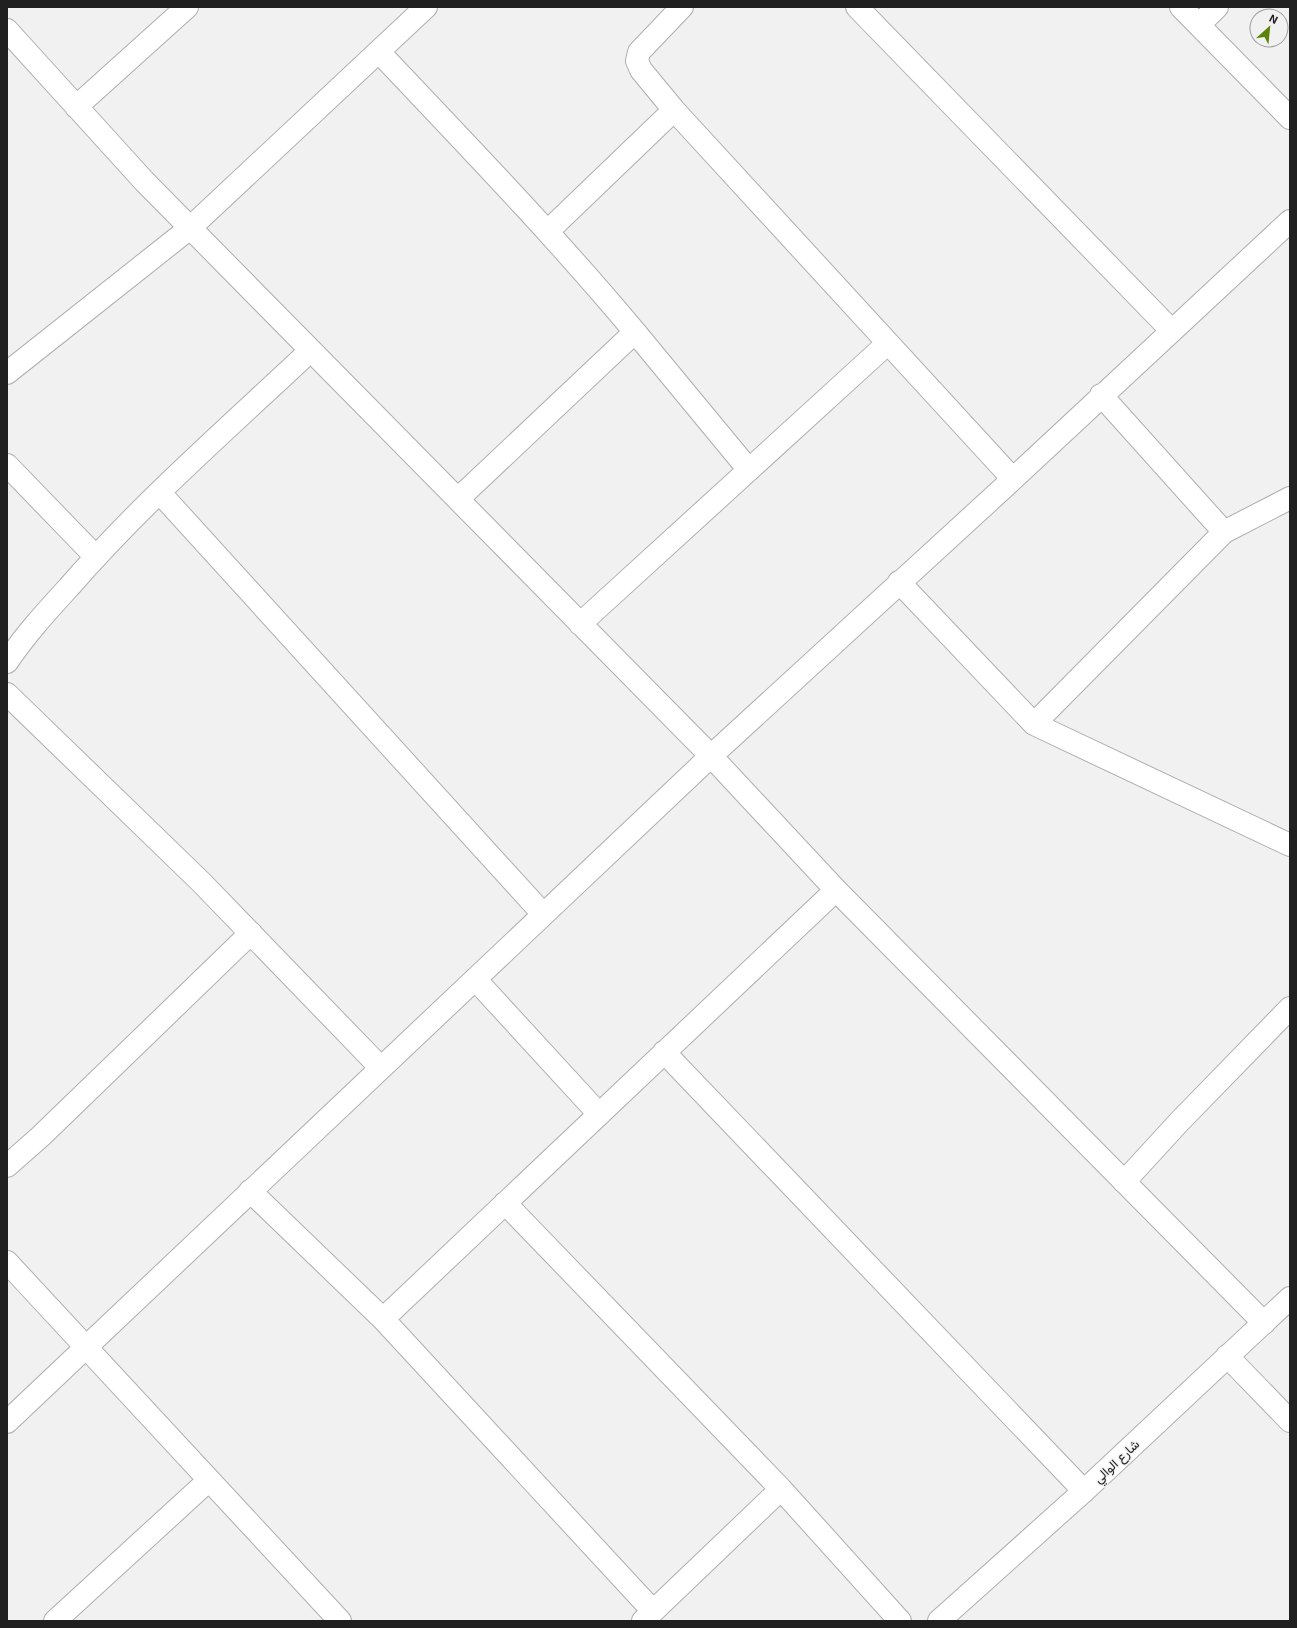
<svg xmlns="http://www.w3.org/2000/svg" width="1297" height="1628" font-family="'Exo 2',Vazirmatn,sans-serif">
<rect width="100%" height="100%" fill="#f1f1f2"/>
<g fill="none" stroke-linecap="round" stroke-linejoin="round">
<defs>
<path id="minor" d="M682 7 639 52 637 61 641 70 674 110 1013 479
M857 7 1171 330
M1181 7 1290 118
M1199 25 1217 7
M7 30 144 181 711 756 836 890 1264 1323
M379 52C466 144 554 235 635 332L458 499
M76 107 187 7
M548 231 674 110
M635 332 749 470
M7 373 190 228 426 7
M1101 395 1224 532
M7 465 95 556
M160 493 543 914
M899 582 1034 724 1290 845
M580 624 888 343
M7 662C25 635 47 611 69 587 143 502 228 428 310 351
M7 694 201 882 381 1068
M1034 724 1224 532 1290 498
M475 979 599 1114
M664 1052 1084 1491
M7 1166 41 1136 251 933
M1124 1182 1179 1122 1290 1008
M250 1191 383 1319 653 1611
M505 1203 781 1489 900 1621
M7 1262 340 1621
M383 1319 836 890
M1227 1356 1290 1421
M7 1422 711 756 1013 479 1290 221
M55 1621 209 1480
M643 1621 781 1489"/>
<path id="secondary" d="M939 1621 1084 1491 1290 1298"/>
</defs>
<use href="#minor" stroke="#aeaeaf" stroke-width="24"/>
<use href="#secondary" stroke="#aeaeaf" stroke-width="24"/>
<use href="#minor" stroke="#fff" stroke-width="22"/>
<use href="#secondary" stroke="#fff" stroke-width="22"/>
</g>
<g text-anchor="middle" stroke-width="3" stroke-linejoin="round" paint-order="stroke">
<g font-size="13" fill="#202021" stroke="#f1f1f2">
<text transform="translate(1116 1461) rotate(-43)" y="5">شارع الوالي</text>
</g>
</g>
<rect width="1297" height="1628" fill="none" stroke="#202021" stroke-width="16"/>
<g transform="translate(1269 28) rotate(27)"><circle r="19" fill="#f1f1f2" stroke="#9d9d9e"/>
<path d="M0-3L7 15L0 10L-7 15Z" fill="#5b830a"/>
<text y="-6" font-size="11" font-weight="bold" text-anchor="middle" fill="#202021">N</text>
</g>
</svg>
